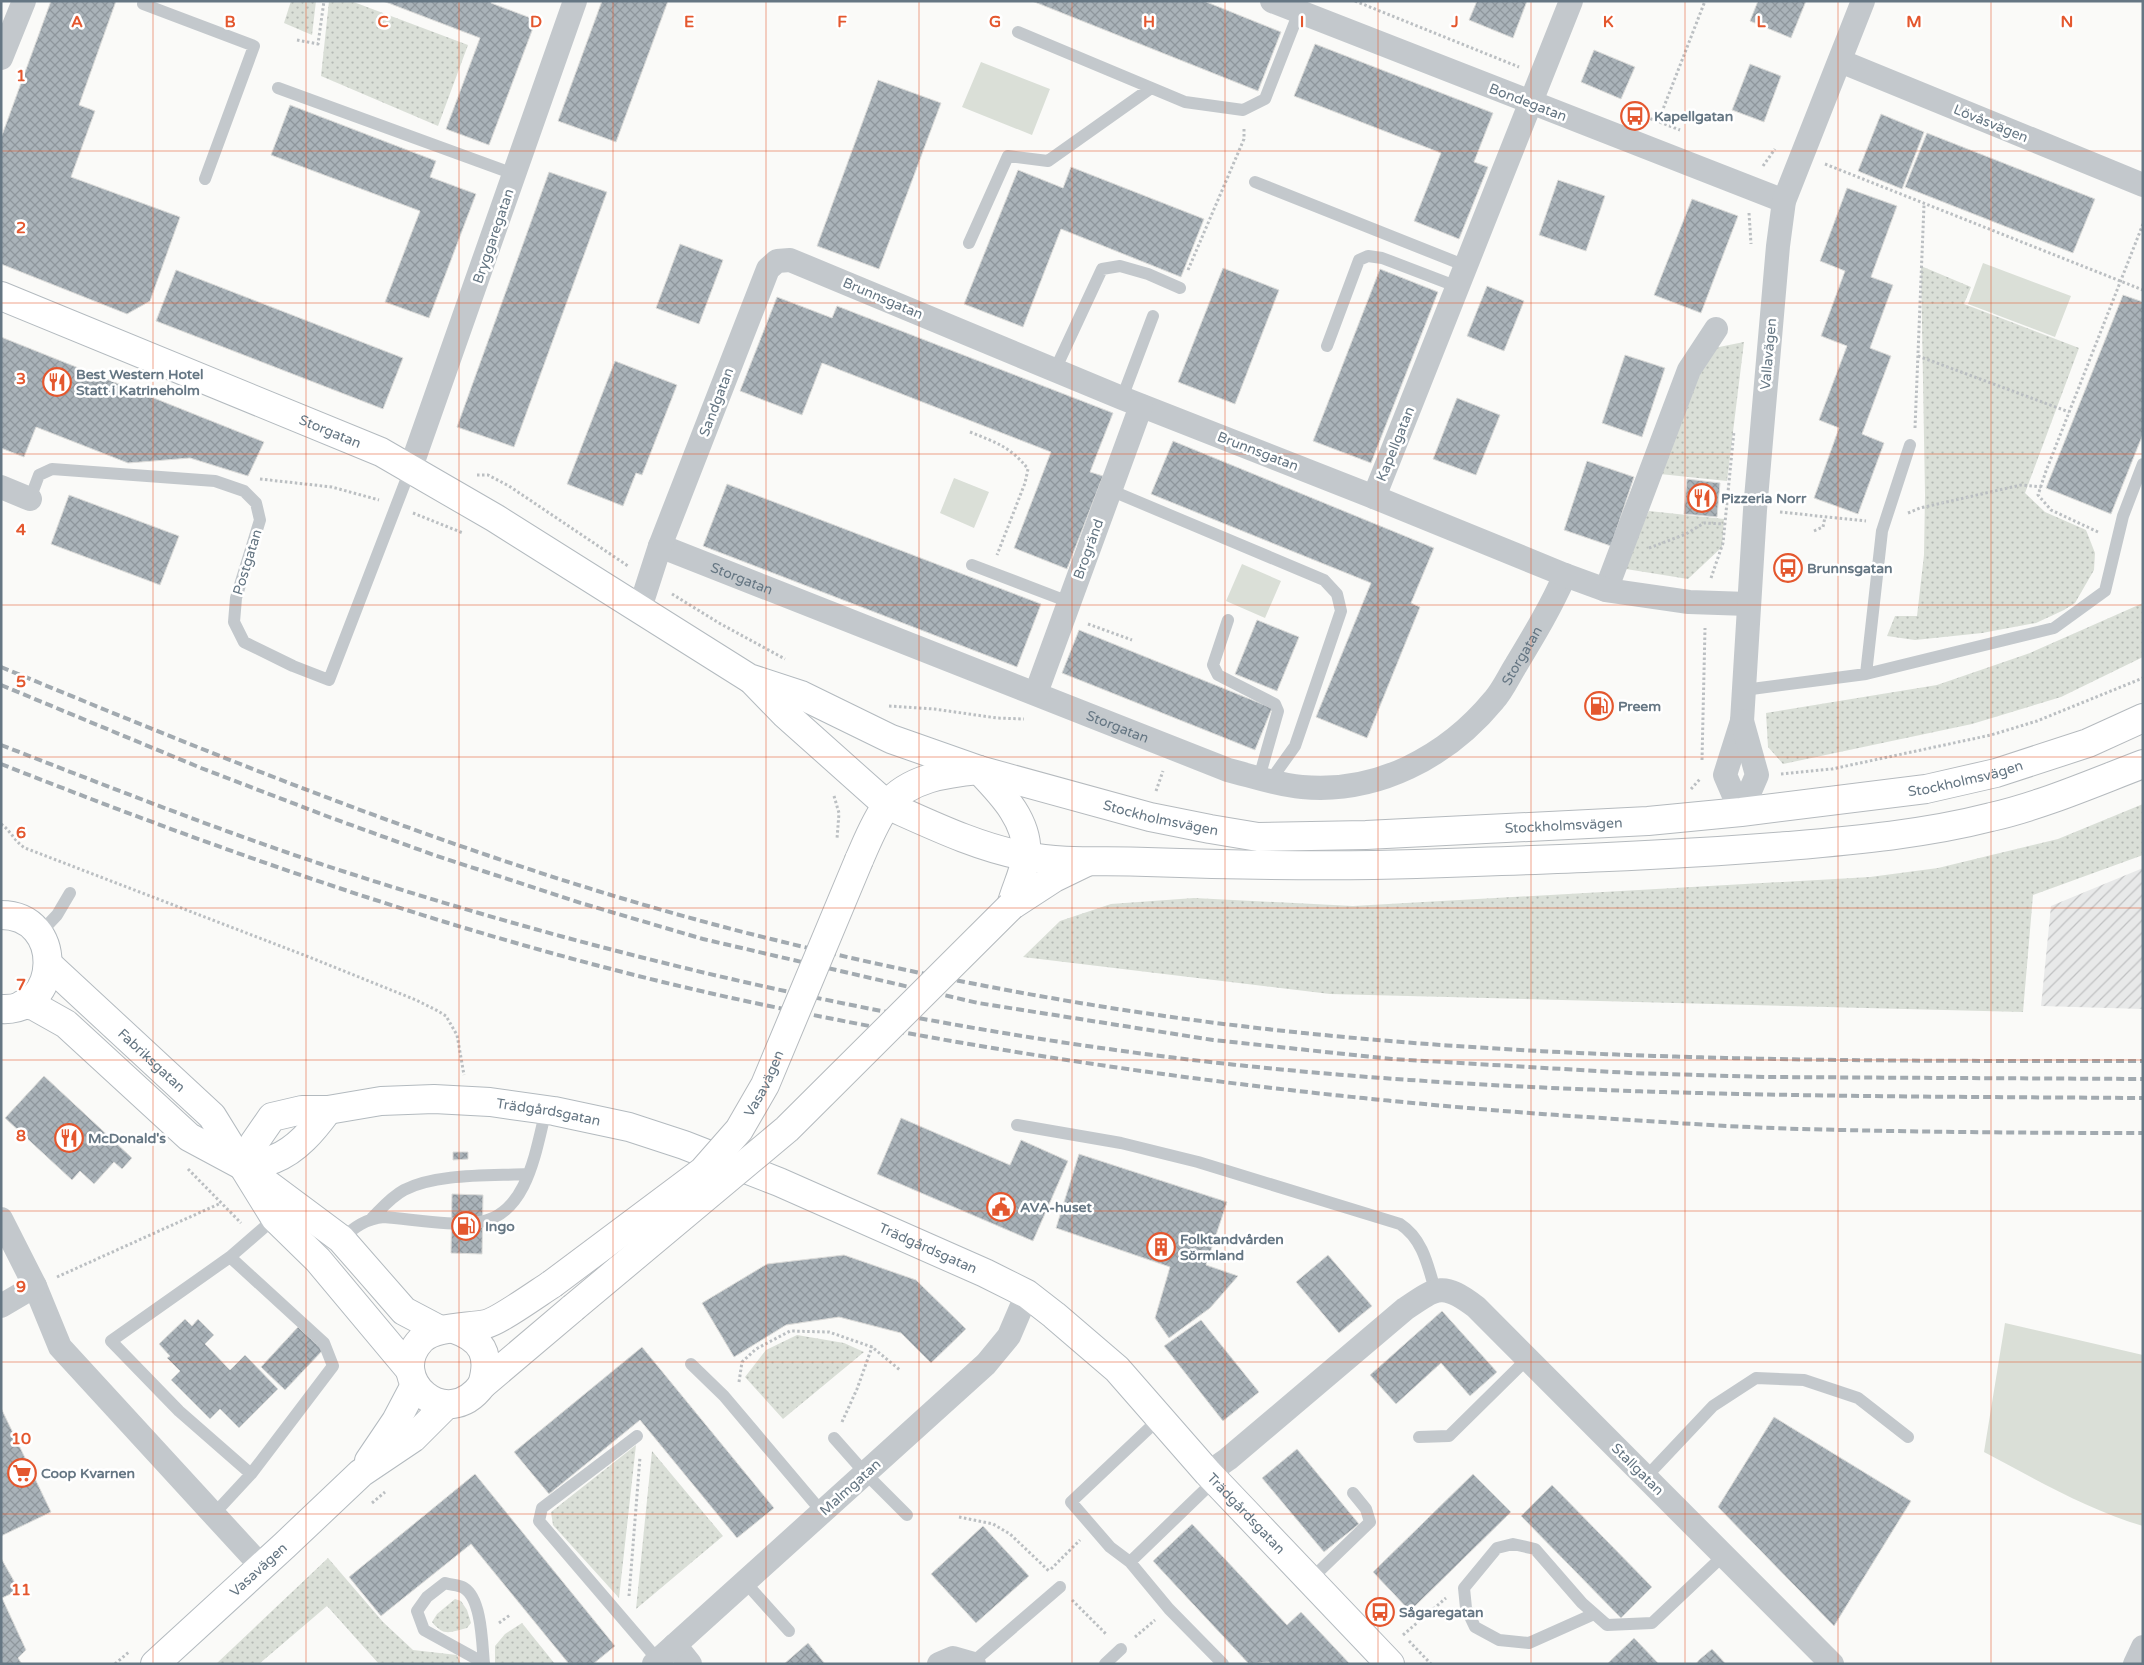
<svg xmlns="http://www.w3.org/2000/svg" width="2144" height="1665" font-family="'Varela Round',sans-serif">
<defs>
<pattern id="industrial-furrows" width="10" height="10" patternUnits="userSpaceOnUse" patternTransform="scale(1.25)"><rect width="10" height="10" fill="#e8e9e9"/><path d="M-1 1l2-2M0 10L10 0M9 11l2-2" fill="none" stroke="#c0c1c2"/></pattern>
<pattern id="grass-dots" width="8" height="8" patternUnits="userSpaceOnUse" patternTransform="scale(1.25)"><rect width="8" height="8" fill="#dadfd7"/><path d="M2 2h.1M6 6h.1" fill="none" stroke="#b4b9b4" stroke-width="1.8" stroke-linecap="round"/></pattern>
<pattern id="building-cross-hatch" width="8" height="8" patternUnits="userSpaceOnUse" patternTransform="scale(1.25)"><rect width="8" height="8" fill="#aab3b9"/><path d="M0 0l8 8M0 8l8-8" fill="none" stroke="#8e969c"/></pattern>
</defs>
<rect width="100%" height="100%" fill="#fafaf8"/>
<path fill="url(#industrial-furrows)" d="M2143 868V1009L2041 1006 2051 906Z"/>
<path fill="url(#grass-dots)" d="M291 1H316L312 35 284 23Z
M329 1H351L468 45 438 126 321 76Z
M1921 266 1971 287 1964 304 2079 348 2025 493 2045 512 2086 530 2095 553 2094 570 2075 603 2064 610 2036 623 1982 633 1915 640 1887 636 1895 616H1917L1924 555 1925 495Z
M1744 342 1727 481 1660 474 1696 370 1713 351 1719 347Z
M1649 511 1724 519 1722 547 1688 579 1626 569 1628 548Z
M2143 603V657L2061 697 1972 724 1783 764 1768 747 1766 713 1937 685 2030 653Z
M2143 804V855L2033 895 2023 1012 1330 994 1023 957 1060 921 1111 904 1194 898 1353 906 1870 877 1938 868 2058 839Z
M797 1335 844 1343 864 1352 783 1419 745 1377 766 1350Z
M636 1445 619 1598 553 1525 551 1512Z
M652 1451 723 1536 636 1609Z
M328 1558 383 1622 413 1650 457 1655 461 1664H379L327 1606 259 1664H216Z
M455 1599 461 1601 467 1610 471 1623 467 1628C450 1632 444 1637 432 1622L437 1614Z
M522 1623 555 1664H495V1646L505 1634Z"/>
<path fill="#dadfd7" d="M981 62 1050 89 1032 135 962 107Z
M1983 263 2071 296 2055 337 1968 304Z
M954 478 989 492 974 528 940 513Z
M1242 564 1281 581 1265 618 1226 601Z
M2005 1323 2143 1355V1526C2086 1509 2035 1479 1984 1452Z"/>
<path fill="url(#building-cross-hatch)" stroke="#dcdcda" d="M51 1H116L79 105 95 111 71 177 180 217 150 301 127 314 1 264V138Z
M383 1H491V3L536 20 489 145 446 129 480 38Z
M602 1H668L616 142 558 121Z
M1032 1H1204L1281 32 1258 91Z
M1477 1H1527L1513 38 1469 20Z
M1758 1H1806L1791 38 1750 21Z
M1315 44 1493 113 1474 162 1488 167 1459 239 1414 221 1441 153 1294 96Z
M1594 50 1635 67 1621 99 1581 82Z
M1750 64 1781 76 1764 122 1732 110Z
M878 80 941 103 879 269 817 246Z
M290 105 436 161 430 177 476 194 429 318 385 302 420 211 271 155Z
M1881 114 1924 132 1902 189 1858 171Z
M1927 133 2095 199 2073 253 1905 187Z
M1071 167 1204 219 1181 277 1061 229 1023 327 964 304 1018 170 1063 188Z
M549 172 607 192 514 447 457 427Z
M1558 180 1605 196 1586 251 1539 235Z
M1847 188 1897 206 1871 277 1893 285 1870 348 1891 356 1862 434 1884 443 1858 514 1814 498 1839 428 1819 420 1847 346 1821 336 1845 271 1820 261Z
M1692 199 1738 216 1701 313 1654 295Z
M680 244 723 260 699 324 656 308Z
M1223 268 1279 290 1235 404 1178 382Z
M1380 269 1438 292 1371 463 1313 441Z
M176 270 403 358 383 409 156 321Z
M1487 286 1524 301 1504 351 1467 336Z
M2123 295 2143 302V434L2111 514 2046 488Z
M777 297 832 318 837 306 1113 413 1090 472 1103 476 1067 569 1014 548 1051 452 822 363 802 415 740 391Z
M1 337 264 442 248 476 190 458 128 463 36 427 24 457 1 448Z
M1625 355 1665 368 1642 437 1602 423Z
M615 361 677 385 642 475 636 473 623 506 567 484Z
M1457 398 1500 415 1476 475 1433 459Z
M1173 441 1434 548 1411 603 1420 607 1367 738 1316 717 1371 583 1151 494Z
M1587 461 1634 477 1611 546 1564 530Z
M1687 479 1720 483 1717 517 1684 514Z
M727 484 1041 604 1017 667 703 546Z
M69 495 179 536 160 585 51 544Z
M1257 620 1299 637 1277 691 1235 674Z
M1079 630 1272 708 1255 750 1062 673Z
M44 1076 132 1158 122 1169 114 1162 94 1184 80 1171 72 1180 5 1118Z
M901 1118 1010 1165 1021 1140 1068 1161 1033 1241 877 1174Z
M453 1152H468V1159L453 1160Z
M1079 1154 1227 1202 1206 1265 1238 1276 1210 1308 1169 1338 1155 1318 1170 1267 1056 1228Z
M452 1194 483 1195 482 1254 451 1253Z
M844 1255 916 1280 966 1329 931 1363 901 1333 839 1317 786 1325 734 1357 702 1303 767 1264Z
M1328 1255 1372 1306 1339 1333 1296 1282Z
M1442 1311 1497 1372 1470 1396 1441 1363 1396 1404 1370 1375Z
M185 1319 192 1326 198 1319 214 1335 205 1344 230 1370 245 1355 278 1389 239 1428 220 1409 210 1419 171 1380 180 1371 167 1358 170 1356 159 1344Z
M1201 1320 1259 1392 1223 1421 1164 1346Z
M298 1327 323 1350 285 1390 261 1367Z
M642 1347 774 1508 737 1538 640 1420 549 1494 514 1452Z
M1 1408 51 1512 1 1536Z
M1774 1417 1911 1501 1834 1626 1718 1507Z
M1297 1449 1359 1524 1324 1552 1262 1478Z
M475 1474 615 1646 593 1664H569L471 1544 381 1616 349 1577Z
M1473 1474 1511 1512 1410 1611 1373 1572Z
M1552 1485 1652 1587 1621 1618 1521 1516Z
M1192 1524 1287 1625 1301 1612 1350 1664H1270L1269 1662 1249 1664 1153 1561Z
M983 1526 1029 1576 976 1623 931 1574Z
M1 1558 19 1590 2 1598 26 1650 18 1658 22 1664H1Z
M1634 1638 1659 1664H1607Z
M808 1643 825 1664H784Z
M1712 1649 1726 1664H1696L1699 1660Z"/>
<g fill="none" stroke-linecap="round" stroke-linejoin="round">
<defs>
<g id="secondary">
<path id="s2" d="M1 296 381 452 495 518 749 678 801 695 891 739 979 770"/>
<path d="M752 680 785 714 887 805"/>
<path d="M1 915C65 915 61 1013 1 1009"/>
<path id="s3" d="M49 965 212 1116 275 1218 318 1260 410 1370"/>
<path d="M23 1004 34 1006 66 1024 189 1137 243 1166 341 1239 404 1311 440 1330"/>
<path id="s4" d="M243 1166 254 1143 272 1117 302 1110H328L381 1101 434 1099 490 1102 554 1111 629 1127 684 1145 779 1182 985 1273 1027 1294 1054 1315 1117 1369 1208 1473 1390 1664"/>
<path d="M243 1166C253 1164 264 1163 274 1159 297 1150 313 1130 328 1110"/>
<path d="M369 1461 396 1421 415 1385"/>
<path id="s5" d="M155 1664 285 1545 361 1473 413 1438 446 1405"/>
</g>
<g id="primary">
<path d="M979 770C1001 793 1030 822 1026 857 1024 873 1015 890 1011 906"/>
<path d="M887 805C932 825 977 847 1025 856 1065 864 1107 860 1147 862 1237 865 1326 867 1416 864 1540 860 1664 856 1788 846 1856 840 1925 834 1991 817 2043 805 2093 783 2143 764"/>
<path id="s6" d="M859 860C867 842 875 821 887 805 909 778 947 773 979 770L1150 817 1210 829 1258 837 1366 835 1648 821 1741 812 1926 789 1996 773 2088 743 2143 718"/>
<path d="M1011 906 1054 878 1087 862"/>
<path d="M552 1284C538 1293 499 1321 486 1324 467 1328 435 1326 421 1340 385 1378 446 1434 482 1385L573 1308"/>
<path d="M454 1329C483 1339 491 1356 482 1385"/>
</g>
</defs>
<use href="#secondary" stroke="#b3babf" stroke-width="30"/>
<use href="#primary" stroke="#b5babe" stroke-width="30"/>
<path stroke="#bbbfc2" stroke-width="3" stroke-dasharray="2.5 2.5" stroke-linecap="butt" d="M1355 1 1519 67
M297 40 318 44 324 1
M1641 115 1680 130
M1658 122 1705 1
M1825 164 2143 290
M1763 166 1775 149
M1749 213 1751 244
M1188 270 1244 139V128
M1918 356 2069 412
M1915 428 1924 205
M970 432C995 442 1011 447 1028 469L1025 483 997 555
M477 475H488L509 486 628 566
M260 479 332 487 379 500
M1780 512 1866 521
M413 513 463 533
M1908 513 1920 508 2021 485 2041 487
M1814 531 1823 527 1825 517
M2098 532 2051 510 2038 495 2046 471 2143 224
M1649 548 1686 534 1704 523 1725 524
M1711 578 1723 543 1734 431
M672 594 719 623 785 659
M1088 624 1132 640
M889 706 934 709 997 718 1024 719
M1702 760 1705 628
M1781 774 1832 769 1991 735 2037 721 2143 678
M1691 789 1700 779
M1156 791 1163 771
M834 796 839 813 837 839
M1 824C11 831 15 842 25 848L309 957 416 1000 438 1011 446 1016 457 1035 464 1075
M188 1169 241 1223
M57 1277 221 1203
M739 1382 742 1362 756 1349 790 1331 829 1332 872 1347 900 1370
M842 1422 857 1389 872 1347
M372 1503 385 1492
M959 1517 993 1524 1010 1534 1050 1572
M1051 1569 1080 1540
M629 1596 640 1457
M1072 1600 1107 1635
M499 1623 510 1615
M1403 1635 1446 1598
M1135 1637 1155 1620
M1409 1641 1431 1664
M115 1664 130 1651"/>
<path stroke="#c3c8cc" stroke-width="12" d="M144 1 143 4 254 46 205 179
M1018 32 1185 102 1243 110 1265 99 1299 12
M278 88 514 174
M1255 182 1466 266
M969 243 1008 156 1048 161 1151 88
M1327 346 1359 260 1368 256 1382 258 1458 287
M1055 370 1102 269 1120 266 1148 274 1180 288
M1122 398 1153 316
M1110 490 1324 580 1337 594 1341 611 1295 746 1270 781
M30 499 39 475 52 469 215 481 244 491 256 503 260 520 236 598 234 622 244 642 293 666 329 680 410 470
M972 565 1069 602
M1228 620 1213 665 1218 675 1275 704 1278 711 1259 778
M1866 674 1882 531 1910 445
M1744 690 1866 674 2054 628 2105 591 2123 516 2143 464
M39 934 57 915 70 893
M1017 1125 1121 1143 1198 1162 1400 1224C1423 1239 1428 1266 1435 1290
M372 1218C382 1208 391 1197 404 1190 437 1173 491 1176 528 1174
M341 1239C355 1227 365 1219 384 1217 412 1219 454 1227 480 1222 528 1214 536 1149 546 1110
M230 1257 111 1341 179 1411 251 1474 333 1366 324 1343 230 1257 275 1218
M691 1364 724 1396 822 1512
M1160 1418 1071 1502 1110 1547 1130 1562 1169 1609 1223 1664
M637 1436 542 1508 539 1521 658 1660
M1419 1437 1449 1436 1527 1359
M834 1438 865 1473 907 1515
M1646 1477 1713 1406 1756 1378 1804 1380 1858 1398 1908 1437
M213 1515 251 1474
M1130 1562 1215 1480
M1310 1580 1370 1522 1366 1509 1353 1493
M745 1582 789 1631
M1594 1614 1529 1643 1499 1640 1475 1627 1466 1608 1464 1588 1497 1548 1513 1544 1535 1549 1582 1603 1607 1625 1652 1623 1724 1555
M973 1662 1060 1587
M484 1663 424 1630 417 1611 427 1597 445 1583C451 1585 459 1585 464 1588 482 1599 482 1644 484 1664
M1105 1664 1121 1649"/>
<g stroke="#c3c8cc" stroke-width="24">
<path d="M1272 1 1784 201"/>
<path d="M1 58 24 1"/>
<path d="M1840 61 2143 185"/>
<path d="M410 470 575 1"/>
<path d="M1 487 30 499"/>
<path d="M1374 497 1571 1"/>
<path id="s1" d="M660 546 1228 770C1252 776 1277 785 1302 787 1377 794 1447 757 1494 700 1503 690 1509 676 1516 665 1534 635 1551 607 1565 575"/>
<path d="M1606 590 1689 370 1716 329"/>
<path d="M640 608 660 546 768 269 777 261 790 260 1122 398 1374 497 1565 575 1606 590 1689 602 1748 604"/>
<path d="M1036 693 1141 406"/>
<path d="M1741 812 1725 775 1742 721 1755 510 1778 246 1784 201 1863 1"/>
<path d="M1741 812 1757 775 1742 721"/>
<path d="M1 1219 35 1286 60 1347 262 1567"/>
<path d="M1 1306 35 1286"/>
<path d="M1208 1473 1228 1459 1405 1309C1437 1287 1443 1282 1476 1307L1832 1664"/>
<path d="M675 1645 690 1664"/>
<path d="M654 1664 986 1364 1009 1336 1027 1294"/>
<path d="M939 1664 953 1658 974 1664"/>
<path d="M2135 1664 2143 1647"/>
</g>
<use href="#secondary" stroke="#fff" stroke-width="28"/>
<use href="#primary" stroke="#fff" stroke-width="28"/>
<path stroke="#a2aab0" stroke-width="4" stroke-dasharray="8 4" stroke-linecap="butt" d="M1 667C253 771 506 874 771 939 946 982 1125 1015 1304 1033 1583 1062 1863 1061 2143 1061
M1 685 201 768 329 817 434 855 584 904 703 939 978 1003 1213 1040 1392 1059 1631 1073 1766 1077 2143 1079
M1 745C107 786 213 828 321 864 609 959 907 1027 1210 1062 1519 1097 1832 1096 2143 1098
M1 764C247 861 496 948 755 1003 1024 1060 1297 1097 1571 1116 1648 1121 1725 1127 1802 1129 1915 1132 2029 1133 2143 1133"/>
<defs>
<g id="primary-bridge">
<path id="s7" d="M552 1284 703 1171 739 1130 765 1085 859 860"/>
<path d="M573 1308 787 1129 1011 906"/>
</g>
</defs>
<use href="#primary-bridge" stroke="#b5babe" stroke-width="30" stroke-linecap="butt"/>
<use href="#primary-bridge" stroke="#fff" stroke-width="28"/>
</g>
<path fill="none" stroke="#e4572e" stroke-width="1" stroke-opacity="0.55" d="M153 1V1664M306 1V1664M459 1V1664M613 1V1664M766 1V1664M919 1V1664M1072 1V1664M1225 1V1664M1378 1V1664M1531 1V1664M1685 1V1664M1838 1V1664M1991 1V1664M1 151H2143M1 303H2143M1 454H2143M1 605H2143M1 757H2143M1 908H2143M1 1060H2143M1 1211H2143M1 1362H2143M1 1514H2143"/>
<defs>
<symbol id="bus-ring" viewBox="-11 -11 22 22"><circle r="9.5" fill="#fff" stroke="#e4572e" stroke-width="1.5"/><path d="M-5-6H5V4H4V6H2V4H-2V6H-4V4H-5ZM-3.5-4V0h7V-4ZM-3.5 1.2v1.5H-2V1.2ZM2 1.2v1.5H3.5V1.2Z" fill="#e4572e"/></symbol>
<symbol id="restaurant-ring" viewBox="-11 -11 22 22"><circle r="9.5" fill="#fff" stroke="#e4572e" stroke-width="1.5"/><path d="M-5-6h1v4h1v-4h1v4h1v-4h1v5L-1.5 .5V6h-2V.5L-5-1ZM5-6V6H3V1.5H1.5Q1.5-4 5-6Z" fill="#e4572e"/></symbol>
<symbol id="fuel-ring" viewBox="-11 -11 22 22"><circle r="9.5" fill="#fff" stroke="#e4572e" stroke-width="1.5"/><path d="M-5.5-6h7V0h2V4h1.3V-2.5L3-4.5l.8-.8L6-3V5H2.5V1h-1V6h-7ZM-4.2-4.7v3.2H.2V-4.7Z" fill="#e4572e"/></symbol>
<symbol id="civic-ring" viewBox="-11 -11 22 22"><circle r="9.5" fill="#fff" stroke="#e4572e" stroke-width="1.5"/><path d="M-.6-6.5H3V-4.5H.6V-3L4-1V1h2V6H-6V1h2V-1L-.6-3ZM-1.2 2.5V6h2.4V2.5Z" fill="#e4572e"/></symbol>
<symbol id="building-ring" viewBox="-11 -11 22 22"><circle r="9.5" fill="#fff" stroke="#e4572e" stroke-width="1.5"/><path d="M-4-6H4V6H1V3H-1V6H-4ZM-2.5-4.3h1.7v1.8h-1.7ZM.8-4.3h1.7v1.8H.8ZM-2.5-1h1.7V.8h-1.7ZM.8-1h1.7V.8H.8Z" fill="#e4572e"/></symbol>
<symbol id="supermarket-ring" viewBox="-11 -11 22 22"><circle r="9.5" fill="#fff" stroke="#e4572e" stroke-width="1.5"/><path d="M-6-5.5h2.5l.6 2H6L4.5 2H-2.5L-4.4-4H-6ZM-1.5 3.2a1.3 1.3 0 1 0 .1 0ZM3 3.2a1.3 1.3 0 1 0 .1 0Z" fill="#e4572e"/></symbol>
</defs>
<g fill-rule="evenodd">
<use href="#bus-ring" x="1619" y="100" width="32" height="32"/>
<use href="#restaurant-ring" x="41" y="366" width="32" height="32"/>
<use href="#restaurant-ring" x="1686" y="482" width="32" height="32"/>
<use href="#bus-ring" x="1772" y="552" width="32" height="32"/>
<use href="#fuel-ring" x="1583" y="690" width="32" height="32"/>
<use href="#restaurant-ring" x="53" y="1122" width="32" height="32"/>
<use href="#civic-ring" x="985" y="1191" width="32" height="32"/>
<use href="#fuel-ring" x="450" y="1210" width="32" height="32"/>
<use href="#building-ring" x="1145" y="1231" width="32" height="32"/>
<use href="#supermarket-ring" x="6" y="1457" width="32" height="32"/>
<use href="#bus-ring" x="1364" y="1596" width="32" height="32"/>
</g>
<g text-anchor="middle" stroke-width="5" stroke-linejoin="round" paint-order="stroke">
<g font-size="14" fill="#657683" stroke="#fff">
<text transform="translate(1528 102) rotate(21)" y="5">Bondegatan</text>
<text transform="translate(1991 123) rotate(22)" y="5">Lövåsvägen</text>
<text transform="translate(493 236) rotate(-71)" y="5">Bryggaregatan</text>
<text transform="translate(883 298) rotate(23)" y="5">Brunnsgatan</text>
<text transform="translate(1768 354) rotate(-85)" y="5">Vallavägen</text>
<text transform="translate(716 402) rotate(-69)" y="5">Sandgatan</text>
<text dy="5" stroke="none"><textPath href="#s2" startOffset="356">Storgatan</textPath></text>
<text transform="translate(1395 444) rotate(-68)" y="5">Kapellgatan</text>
<text transform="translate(1258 451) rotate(21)" y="5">Brunnsgatan</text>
<text transform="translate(1088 549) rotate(-70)" y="5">Brogränd</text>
<text transform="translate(247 562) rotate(-73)" y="5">Postgatan</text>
<text dy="5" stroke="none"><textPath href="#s1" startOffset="88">Storgatan</textPath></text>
<text dy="5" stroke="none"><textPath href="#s1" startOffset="958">Storgatan</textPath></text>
<text dy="5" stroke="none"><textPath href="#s1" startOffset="492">Storgatan</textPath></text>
<text dy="5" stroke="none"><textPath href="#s6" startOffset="1161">Stockholmsvägen</textPath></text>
<text dy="5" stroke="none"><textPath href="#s6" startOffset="351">Stockholmsvägen</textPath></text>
<text dy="5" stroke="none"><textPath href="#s6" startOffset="756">Stockholmsvägen</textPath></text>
<text dy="5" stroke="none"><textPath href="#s3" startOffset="140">Fabriksgatan</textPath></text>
<text dy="5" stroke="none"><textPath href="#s7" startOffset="296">Vasavägen</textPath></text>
<text dy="5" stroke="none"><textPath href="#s4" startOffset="336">Trädgårdsgatan</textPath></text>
<text dy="5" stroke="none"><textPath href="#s4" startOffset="741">Trädgårdsgatan</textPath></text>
<text transform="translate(1638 1469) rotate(45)" y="5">Stallgatan</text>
<text transform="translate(850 1487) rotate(-42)" y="5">Malmgatan</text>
<text dy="5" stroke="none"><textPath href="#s4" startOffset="1161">Trädgårdsgatan</textPath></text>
<text dy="5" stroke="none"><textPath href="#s5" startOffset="140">Vasavägen</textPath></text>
</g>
<g font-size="14" font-weight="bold" fill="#657683" stroke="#fff" text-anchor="start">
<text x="1654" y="121">Kapellgatan</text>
<text x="76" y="379">Best Western Hotel<tspan x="76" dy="16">Statt i Katrineholm</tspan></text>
<text x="1721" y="503">Pizzeria Norr</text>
<text x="1807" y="573">Brunnsgatan</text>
<text x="1618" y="711">Preem</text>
<text x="88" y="1143">McDonald's</text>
<text x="1020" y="1212">AVA-huset</text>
<text x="485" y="1231">Ingo</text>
<text x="1180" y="1244">Folktandvården<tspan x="1180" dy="16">Sörmland</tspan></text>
<text x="41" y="1478">Coop Kvarnen</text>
<text x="1399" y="1617">Sågaregatan</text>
</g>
</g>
<g font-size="16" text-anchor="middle" font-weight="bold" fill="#e4572e" stroke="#fff" stroke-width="5" stroke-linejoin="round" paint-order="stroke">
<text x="77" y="27">A</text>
<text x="230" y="27">B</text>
<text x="383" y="27">C</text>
<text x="536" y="27">D</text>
<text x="689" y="27">E</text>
<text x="842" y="27">F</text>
<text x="995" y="27">G</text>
<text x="1149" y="27">H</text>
<text x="1302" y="27">I</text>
<text x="1455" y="27">J</text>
<text x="1608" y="27">K</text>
<text x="1761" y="27">L</text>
<text x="1914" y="27">M</text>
<text x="2067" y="27">N</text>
<text x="21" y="81">1</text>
<text x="21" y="233">2</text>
<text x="21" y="384">3</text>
<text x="21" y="535">4</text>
<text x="21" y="687">5</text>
<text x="21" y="838">6</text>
<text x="21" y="990">7</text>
<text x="21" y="1141">8</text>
<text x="21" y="1292">9</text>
<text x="21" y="1444">10</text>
<text x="21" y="1595">11</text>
</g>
<rect width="2144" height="1665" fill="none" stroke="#657683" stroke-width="5"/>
</svg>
